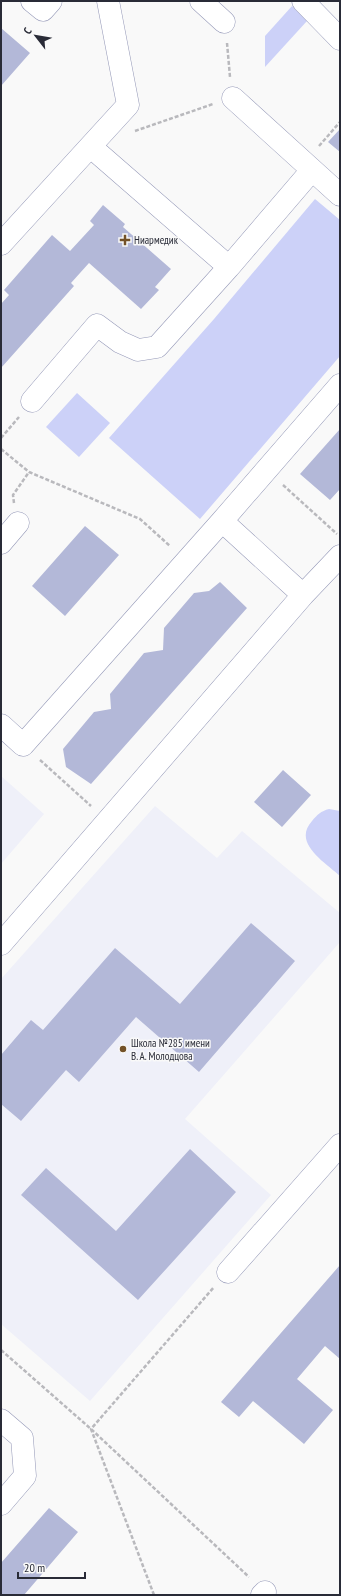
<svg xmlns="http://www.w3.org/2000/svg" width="341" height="1596" font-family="'PT Sans Narrow',sans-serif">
<rect width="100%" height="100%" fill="#f9f9f9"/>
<path fill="#eff0f9" d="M1 776 44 814 1 864Z
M155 806 217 858 242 831 340 913V942L185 1119 271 1195 90 1401 1 1324V979Z"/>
<path fill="#ccd1f8" d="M292 6 307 21 265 67V36Z
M315 199 340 220V356L200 519 109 438 214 319Z
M77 393 110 423 79 457 46 427Z
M329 809 340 811V876C325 862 292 843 312 821 317 815 321 811 329 809Z"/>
<path fill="#b3b8d8" d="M1 28 30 53 1 86Z
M340 129V152L328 142Z
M103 205 125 224 123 227 171 269 155 287 159 290 141 309 89 263 71 283 74 286 1 368V304L9 295 4 290 52 235 70 251 94 225 90 221Z
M340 429V489L330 500 300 474Z
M85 526 119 555 65 616 32 586Z
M220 582 247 608 91 784 66 767 63 749 94 712 111 709 110 694 144 653 163 650 164 628 194 593 209 591Z
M283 770 311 795 282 827 254 802Z
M251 923 295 961 199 1072 136 1017 79 1082 66 1070 21 1121 1 1104V1055L31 1020 43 1030 115 948 180 1004Z
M190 1149 236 1192 138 1300 21 1195 46 1168 116 1231Z
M340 1265V1359L325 1346 297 1379 333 1410 304 1444 253 1401 239 1417 221 1402Z
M49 1508 78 1532 24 1595H1V1563Z"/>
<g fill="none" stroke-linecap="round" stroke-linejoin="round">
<defs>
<path id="minor" d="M32 1 43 10 51 1
M201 1 224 22
M303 1 340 39
M233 98 340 195
M1 244 128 105 108 1
M229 267 312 170
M32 401 97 325 120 342 138 350 157 347 229 267 91 147
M222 521 303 595
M1 543 18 523
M1 725 23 745 222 521 340 385
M1 944 303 595 340 556
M228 1272 340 1145
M1 1420 22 1438 25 1476 1 1504
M262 1595 265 1592"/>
</defs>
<use href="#minor" stroke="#9599b8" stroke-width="23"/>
<path stroke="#b9b9bd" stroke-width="2.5" stroke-dasharray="4 2" stroke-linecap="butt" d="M227 43 230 77
M135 131 213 104
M319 146 340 122
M1 438 19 417
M1 449 29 472 140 519 170 546
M283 485 337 534
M14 503 13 495 29 472
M40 760 91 806
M1 1350 91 1429 249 1577
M154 1595 91 1429 214 1287"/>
<use href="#minor" stroke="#fff" stroke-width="22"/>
</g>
<g fill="#735128" stroke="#f9f9f9" stroke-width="1.5">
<path d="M123 234h4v4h4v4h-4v4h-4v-4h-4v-4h4z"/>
<circle cx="123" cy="1049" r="4"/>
</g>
<g text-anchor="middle" stroke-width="3" stroke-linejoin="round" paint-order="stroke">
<g font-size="11" fill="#292b37" stroke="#f9f9f9" text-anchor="start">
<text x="134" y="244">Ниармедик</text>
<text x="131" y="1047">Школа №285 имени<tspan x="131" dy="13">В. А. Молодцова</tspan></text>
</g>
</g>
<rect width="341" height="1596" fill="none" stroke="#292b37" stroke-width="4"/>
<g transform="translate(36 36) rotate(301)" stroke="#f9f9f9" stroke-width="3" paint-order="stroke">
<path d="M0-3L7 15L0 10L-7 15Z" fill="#292b37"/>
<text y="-6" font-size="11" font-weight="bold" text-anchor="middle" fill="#292b37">С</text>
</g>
<path d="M18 1572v6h67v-6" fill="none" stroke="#292b37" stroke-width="2"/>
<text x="24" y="1572" font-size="12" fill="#292b37" stroke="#f9f9f9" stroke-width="3" paint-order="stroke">20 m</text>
</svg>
